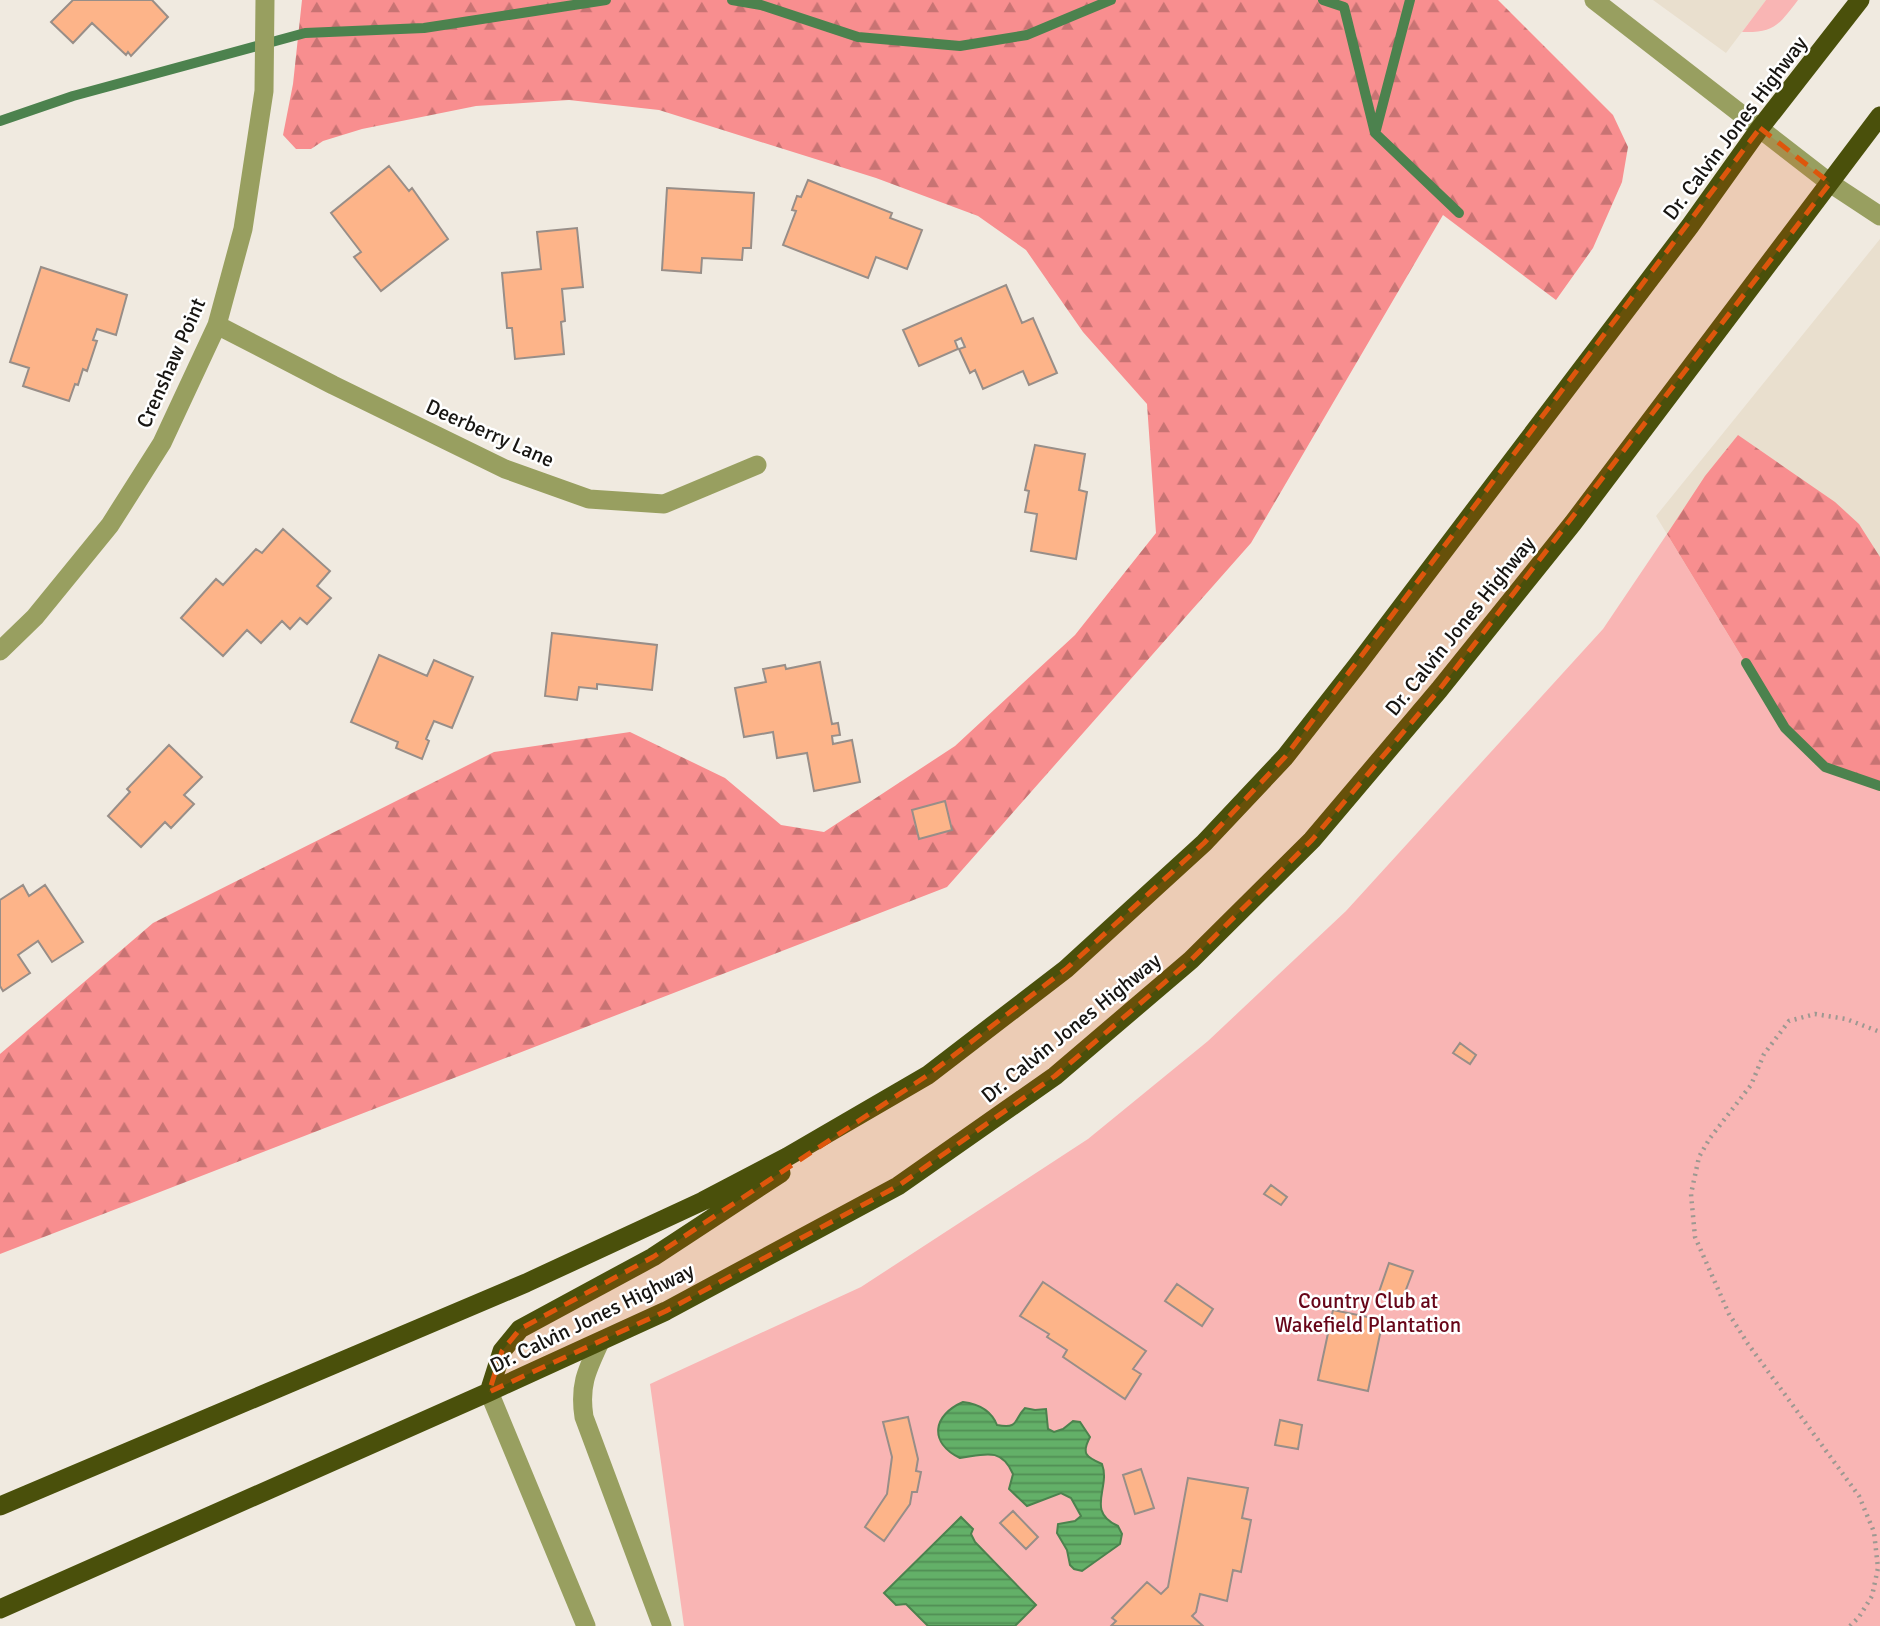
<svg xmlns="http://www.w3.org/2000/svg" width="1880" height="1626" font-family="Signika,sans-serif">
<defs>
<pattern id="forest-firs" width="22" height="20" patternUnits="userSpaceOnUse" patternTransform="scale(1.75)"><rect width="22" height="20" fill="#f88e8f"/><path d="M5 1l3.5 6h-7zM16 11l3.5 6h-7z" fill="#c87373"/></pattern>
<pattern id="water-rules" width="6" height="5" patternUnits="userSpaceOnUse" patternTransform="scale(1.75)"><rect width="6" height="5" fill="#63b068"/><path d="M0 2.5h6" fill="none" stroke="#518e54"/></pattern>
</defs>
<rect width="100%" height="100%" fill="#f0eae0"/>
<path fill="#e9dfce" d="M1653 0H1766L1726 53Z
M1880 239V786L1785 728 1656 516Z"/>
<path fill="#f9b5b4" d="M1766 0H1798C1779 25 1774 33 1742 32Z
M1667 534 1785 728 1868 783 1880 786V1626H684L650 1384 861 1287 1088 1139 1208 1041 1346 911 1603 629Z"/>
<path fill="url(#forest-firs)" d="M302 0H1498L1613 115 1628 147 1622 182 1593 248 1556 300 1443 215 1251 543 947 887 0 1254V1054L153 923 494 752 630 732 725 778 781 825 824 832 955 746 1075 635 1156 533 1147 404 1083 332 1026 250 978 216 876 178 659 110 569 100 476 106 362 129 323 141 311 149H296L283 135 293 84Z
M1738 435 1835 502 1859 524 1880 557V786L1825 767 1785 728 1667 534 1705 476Z"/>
<path fill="url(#water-rules)" stroke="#4c824e" stroke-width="2" d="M963 1402C979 1404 991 1410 997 1425 1020 1429 1013 1420 1025 1408L1035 1410 1046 1409 1048 1429 1054 1432 1063 1429 1073 1421 1080 1422 1090 1437C1081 1454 1086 1457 1102 1464 1111 1488 1085 1511 1118 1526L1122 1534 1120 1544 1082 1571 1074 1569 1070 1565 1067 1550 1057 1533 1058 1524 1075 1521 1081 1516 1071 1498 1061 1493 1027 1506 1009 1489 1013 1474C1001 1446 983 1455 960 1458 928 1442 933 1415 963 1402Z
M961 1517 973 1529 971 1534 975 1542 1036 1605 1015 1626H928L906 1604 896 1605 884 1593Z"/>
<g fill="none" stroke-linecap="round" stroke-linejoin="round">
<path stroke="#4c824e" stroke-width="10" d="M732 0 761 5 858 37 960 46 1027 35 1111 0
M1323 0 1344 7 1375 133 1459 213
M0 121 73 96 305 33 424 28 606 0
M1376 130 1410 0
M1746 663 1785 728 1825 767 1880 786"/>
</g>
<path fill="#fdb489" stroke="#988e88" stroke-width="2" d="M73 0H152L168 17 131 56 128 52 126 55 92 23 73 43 51 22Z
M389 166 409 191 412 188 448 239 381 291 354 257 361 252 331 213Z
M808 180 892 213 890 218 922 230 907 269 876 257 868 278 783 245 796 211 792 210 797 196 801 197Z
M667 188 754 193 751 248H743L742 260 702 258 701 273 662 270Z
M577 228 583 287 562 289 565 321 561 322 564 354 515 359 512 328H507L502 273 541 269 537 232Z
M41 267 127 295 116 335 97 329 93 340 97 341 87 371 83 369 78 385 75 384 69 401 23 386 29 368 10 362Z
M1006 285 1022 323 1033 318 1057 373 1029 385 1023 371 983 389 975 370 970 373 959 349 965 347 961 338 955 341 958 349 919 366 903 330Z
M1035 445 1085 454 1079 490 1087 492 1076 559 1031 551 1037 514 1025 512 1029 491 1025 490Z
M283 529 330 571 317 586 331 598 307 624 300 618 290 629 282 621 261 643 247 630 223 656 181 618 216 579 223 585 256 549 262 553Z
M552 633 657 645 652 690 597 684V689L579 687 577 700 545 696Z
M379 655 427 676 434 660 473 677 452 728 434 721 426 739 429 741 422 759 396 748 398 742 351 722Z
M820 662 832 724 838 723 840 735 832 736 833 744 852 740 860 782 814 791 807 753 777 758 773 732 744 737 735 688 766 682 763 669 785 665 786 669Z
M169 745 202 777 184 795 194 804 171 828 165 822 141 847 108 816 130 792 127 789Z
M945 801 952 830 919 839 912 810Z
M23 885 29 896 45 885 83 942 52 962 38 941 18 955 30 973 3 991 0 986V900Z
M1460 1043 1476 1055 1470 1064 1453 1053Z
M1271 1185 1287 1197 1281 1205 1264 1194Z
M1389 1263 1413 1271 1402 1300 1379 1292Z
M1043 1282 1146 1351 1133 1369 1141 1374 1125 1399 1063 1357 1067 1350 1047 1337 1049 1334 1020 1316Z
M1177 1284 1213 1309 1202 1326 1165 1301Z
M1333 1310 1383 1320 1368 1391 1318 1380Z
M908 1417 918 1459 916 1471 921 1472 917 1492H912L910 1504 884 1541 865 1527 887 1494 892 1457 883 1422Z
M1280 1420 1302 1425 1298 1449 1275 1445Z
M1141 1469 1154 1508 1135 1514 1123 1475Z
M1188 1478 1248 1488 1242 1518 1251 1520 1241 1572 1233 1570 1227 1601 1200 1594 1196 1612 1192 1616 1203 1626H1111L1116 1621 1112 1618 1147 1582 1161 1594 1168 1587Z
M1013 1511 1038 1537 1026 1549 1000 1523Z"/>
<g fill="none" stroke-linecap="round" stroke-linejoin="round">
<path stroke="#9d9891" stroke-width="4.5" stroke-dasharray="2 5" stroke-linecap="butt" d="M1850 1626 1859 1617 1872 1596 1878 1568 1874 1532 1859 1496 1748 1344 1729 1314 1695 1237 1691 1194 1699 1157 1710 1138 1751 1085 1764 1054 1789 1021 1815 1014 1846 1019 1880 1032"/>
<path stroke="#989f60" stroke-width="19" d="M1830 183 1880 216
M217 325 333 385 505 469 589 499 664 504 757 465
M0 651 35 617 110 525 162 443 217 325 243 229 264 91 265 0"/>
<path stroke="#989f60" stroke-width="19" d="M1594 0 1830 183
M600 1342C587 1370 579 1385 584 1417L662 1626
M489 1392 586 1626"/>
<path stroke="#4a500b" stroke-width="19" d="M489 1392 502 1351 520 1329 653 1257 781 1173
M0 1506 526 1283 703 1201 787 1157 928 1075 1066 969 1204 843 1285 757 1358 664 1690 226 1760 128 1860 0
M0 1609 489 1392 666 1311 898 1186 1055 1076 1191 960 1312 840 1439 690 1573 523 1880 116"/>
</g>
<path fill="#de560c" fill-opacity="0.2" stroke="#de560c" stroke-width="5" stroke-dasharray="14 9" stroke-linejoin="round" d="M1760 128 1830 183 1439 690 1312 840 1191 960 1055 1076 898 1186 666 1311 489 1392 502 1351 520 1329 653 1257 928 1075 1066 969 1204 843 1285 757Z"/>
<g text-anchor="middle" stroke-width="5" stroke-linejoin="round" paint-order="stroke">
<g font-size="21" fill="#171512" stroke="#fff">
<text transform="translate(1735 128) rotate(-53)" y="7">Dr. Calvin Jones Highway</text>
<text transform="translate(171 363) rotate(-66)" y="7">Crenshaw Point</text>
<text transform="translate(490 433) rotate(24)" y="7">Deerberry Lane</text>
<text transform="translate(1460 626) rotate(-51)" y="7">Dr. Calvin Jones Highway</text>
<text transform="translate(1071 1028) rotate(-39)" y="7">Dr. Calvin Jones Highway</text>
<text transform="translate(592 1318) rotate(-26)" y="7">Dr. Calvin Jones Highway</text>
</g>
<g font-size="21" fill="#670518" stroke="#fff">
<text x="1368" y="1308">Country Club at<tspan x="1368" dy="24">Wakefield Plantation</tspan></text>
</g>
</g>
</svg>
